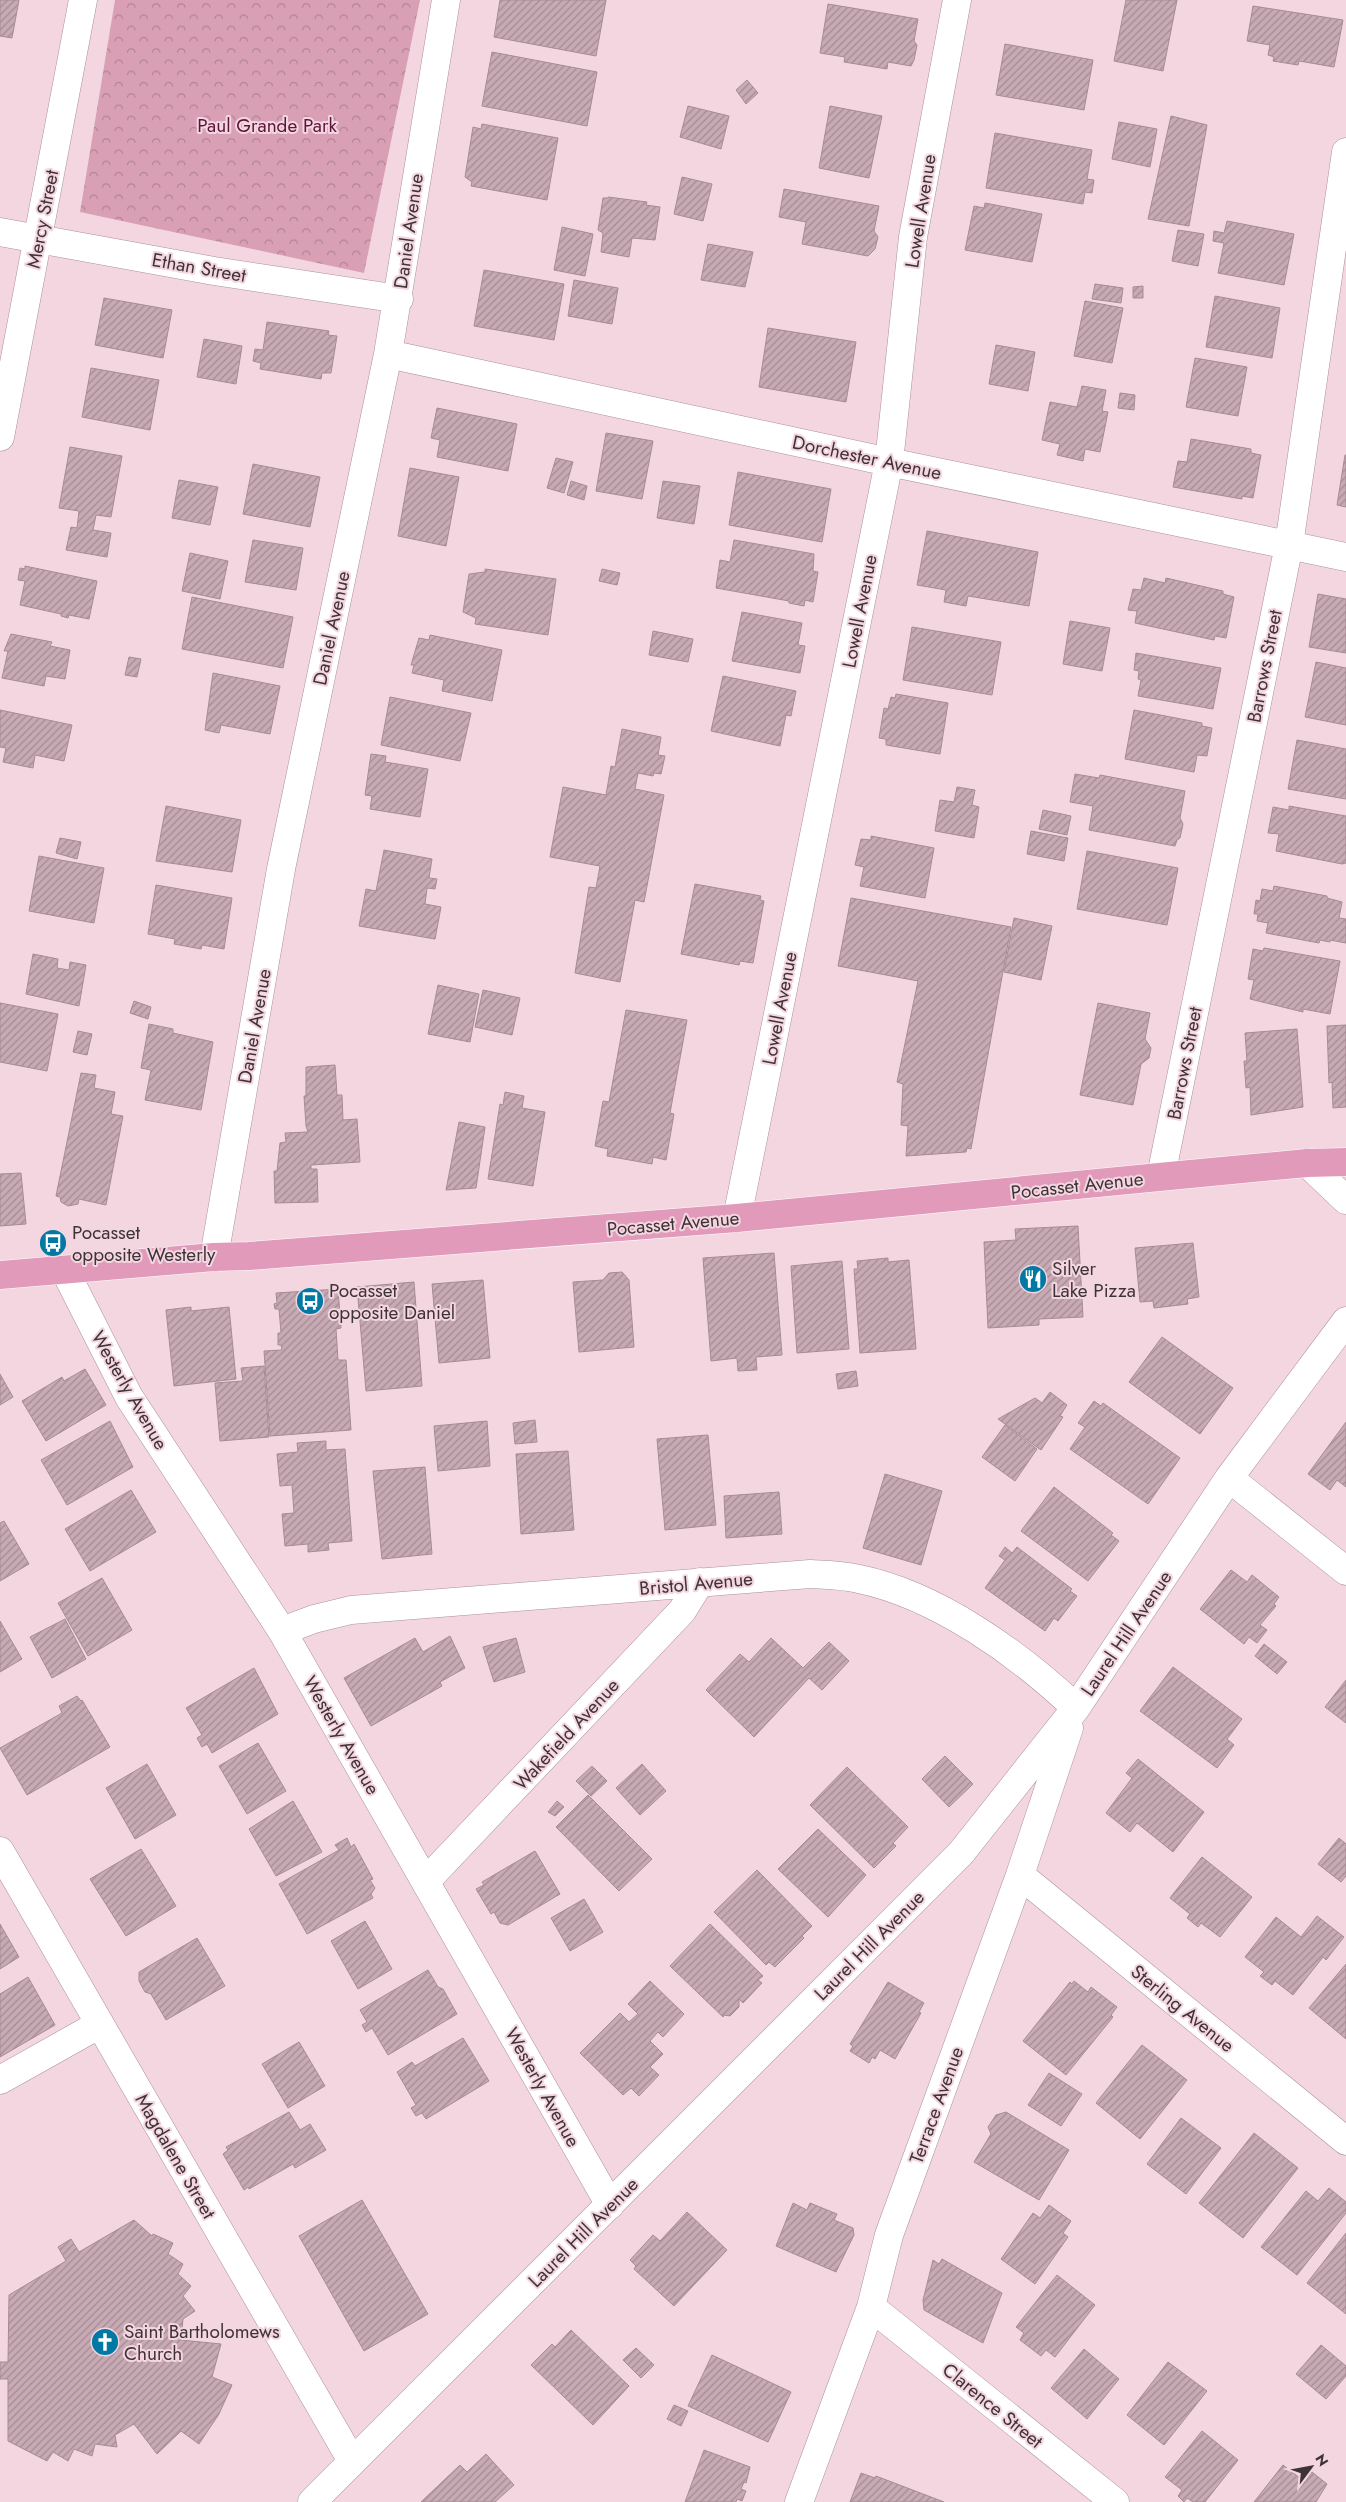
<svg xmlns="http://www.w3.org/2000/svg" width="1346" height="2502" font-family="Jost,sans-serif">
<defs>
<pattern id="park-crowns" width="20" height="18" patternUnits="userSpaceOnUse" patternTransform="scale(1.25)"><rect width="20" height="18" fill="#d9a0b5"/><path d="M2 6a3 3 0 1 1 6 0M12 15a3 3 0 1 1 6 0" fill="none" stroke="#b18394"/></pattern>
<pattern id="building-hatch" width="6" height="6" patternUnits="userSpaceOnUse" patternTransform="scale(1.25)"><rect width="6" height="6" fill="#c7aab4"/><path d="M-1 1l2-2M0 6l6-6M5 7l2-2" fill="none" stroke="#a38b93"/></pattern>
</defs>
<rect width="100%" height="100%" fill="#f4d6e1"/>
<path fill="url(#park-crowns)" d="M115 0H420L364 273 80 212Z"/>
<path fill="url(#building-hatch)" stroke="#a68b95" d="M0 0H19L12 38 0 36Z
M500 0H606L596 56 494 37Z
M1126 0H1177L1163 71 1114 61Z
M828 4 918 19 914 41 917 45 914 60 911 66 888 62 887 69 844 62 845 57 820 53Z
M1253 6 1343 20 1334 67 1299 61 1298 65 1273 61 1274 57 1268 55 1270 45 1247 41Z
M1005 44 1093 60 1084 110 996 95Z
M492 52 597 72 587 126 482 106Z
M747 80 758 93 746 104 736 90Z
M688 106 729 116 721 149 680 137Z
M830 106 882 116 869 178 819 168Z
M1171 116 1207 125 1189 226 1148 219Z
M1119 122 1157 129 1150 167 1112 159Z
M482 124 558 138 547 200 471 186 472 182 465 177 473 127 481 129Z
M995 133 1092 150 1087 179 1094 180 1092 193 1085 192 1083 204 986 188Z
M682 177 712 184 703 221 674 214Z
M784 189 879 206 874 231 878 237 875 249 868 256 802 244 806 222 779 217Z
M608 197 647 202 646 205 660 207 655 240 632 238 629 257 601 252 603 233 598 230 603 198H608Z
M985 203 1042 214 1032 262 965 250 974 206 984 208Z
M1227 221 1294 234 1284 285 1218 273 1224 243 1213 241 1214 231 1224 233Z
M562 227 593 234 585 276 554 270Z
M1178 230 1204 234 1198 266 1172 261Z
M708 244 753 252 745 287 701 280Z
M484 270 564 284 554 340 474 326Z
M574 280 618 288 612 324 568 316Z
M1095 284 1123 288 1121 303 1092 299Z
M1143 286V298H1133V287Z
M1215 296 1280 308 1272 358 1206 347Z
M104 298 172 310 163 358 95 345Z
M1085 301 1123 308 1112 363 1074 356Z
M267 322 329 331 328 335 337 336 331 373H322L321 379 260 369 261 363 253 361 255 349 263 350Z
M768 328 856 342 846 402 759 387Z
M204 339 242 346 236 384 197 377Z
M996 345 1035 352 1028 391 989 384Z
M1195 358 1247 367 1238 416 1186 407Z
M91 368 159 380 150 430 82 417Z
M1082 386 1106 390 1102 411 1108 412 1100 452 1085 449 1083 461 1057 455 1060 444 1042 440 1050 402 1077 407Z
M1120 393 1135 395 1134 410 1118 408Z
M437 408 517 424 508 471 437 457 440 440 431 438Z
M606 433 653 441 642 499 596 491Z
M1191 439 1251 449V453L1261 455 1253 498 1242 496V499L1173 487 1178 461 1187 462Z
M70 447 122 456 111 517 96 515 93 530 111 533 107 557 66 550 71 527 77 528 79 511 59 508Z
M1345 455H1346V507L1337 505Z
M556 458 573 462 564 493 547 488Z
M253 464 320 477 310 527 243 514Z
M410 468 459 477 446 546 398 536Z
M738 472 831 489 822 542 729 525Z
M179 480 218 487 210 525 172 518Z
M571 481 587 486 584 500 567 495Z
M663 481 700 486 694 524 657 518Z
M927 531 1038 552 1029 606 968 596 966 606 944 602 946 590 917 585Z
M253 540 303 548 296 590 245 582Z
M734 540 814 554 813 571 818 572 813 602 805 600 804 606 789 603V601L716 588 720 560 730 562Z
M190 553 228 561 220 599 182 591Z
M25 566 97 581 89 619 69 615 68 618 61 616V614L20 605 25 581 18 580 20 568 25 569Z
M485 569 556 579 548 635 475 624 476 618 463 612 469 574 485 572Z
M602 569 620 573 617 585 599 581Z
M1144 578 1165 583 1166 578 1223 591V594L1234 597 1226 638 1215 636 1214 640 1135 623 1137 611 1128 610 1133 589 1141 590Z
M1318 594 1346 599V653L1309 647Z
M192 597 293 617 283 668 182 649Z
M742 612 802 623 798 645 805 646 800 673 732 661Z
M1070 621 1110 628 1102 671 1063 664Z
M912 627 1001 642 992 695 903 680Z
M653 631 693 639 688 662 649 655Z
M11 634 52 642 50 646 70 650 65 679 46 676 44 686 2 678 8 651H4Z
M430 635 502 650 492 701 442 691 444 680 412 673 414 665H411L419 638 429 640Z
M1136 653 1221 668 1213 709 1138 696 1141 680 1138 679 1139 671 1134 670Z
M129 657 141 659 137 677 125 675Z
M1316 662 1346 668V725L1305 717Z
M213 673 280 686 270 734 221 725 219 733 205 730Z
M723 676 796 691 791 716 786 715 780 746 711 731Z
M896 694 948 703 940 754 886 745V739L879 738 884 708 888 709 891 697 895 698Z
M390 697 471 713 460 761 381 745Z
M0 710 72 725 64 761 35 755 33 768 3 762 6 748 0 747Z
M1134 710 1202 723V726L1212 728 1207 756 1197 755 1194 772 1125 759Z
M622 729 661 737 658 755 665 756 661 774 654 773 653 776 638 773 635 789 664 795 644 902 635 900 620 982 575 973 589 887 596 888 600 866 550 857 563 787 606 795 611 766 615 767Z
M1297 740 1346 749V799L1288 789Z
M371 754 386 756 385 762 428 769 420 817 370 809 372 796 365 795Z
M1075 774 1099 778 1100 775 1185 791 1180 818 1183 824 1180 838 1177 840 1175 846 1089 830 1093 806 1070 802Z
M957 787 975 790 972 805 979 807 974 838 935 831 940 800 954 802Z
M166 806 241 820 232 872 156 861Z
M1289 806 1346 816V863L1342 864 1276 851 1279 834 1268 833 1273 807 1289 810Z
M1043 810 1071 816 1067 835 1039 829Z
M1031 831 1068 838 1064 861 1027 854Z
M871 836 934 848 925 898 860 886 864 867 855 865 861 839 871 840Z
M60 838 81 842 77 859 56 853Z
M384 850 432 859 429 878 437 879 435 889 427 888 425 904 441 907 435 939 359 926 366 889 376 891Z
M1087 851 1178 868 1167 925 1077 909Z
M39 856 104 868 94 923 29 911Z
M695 884 761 896 760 900 764 901 753 963 740 961 739 965 681 954Z
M156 885 232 898 224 949 202 945 201 949 174 944 175 939 148 934Z
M1274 886 1327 896V898L1342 902 1339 918 1346 919V943L1330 940V942L1320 940 1319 943 1266 933 1268 923 1257 921 1258 914H1254L1256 900 1260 901 1262 889 1273 891Z
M851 898 1011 927 971 1149 967 1148 966 1152 906 1156 908 1126 901 1125 903 1084 897 1082 918 981 838 966Z
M1014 918 1052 926 1041 980 1004 972Z
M1264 948 1340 961 1330 1014 1303 1009V1012L1250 999 1254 980 1248 979 1253 949 1263 951Z
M33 954 58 959 57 968 69 970 70 962 86 965 79 1006 26 994Z
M438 985 479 994 470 1042 428 1034Z
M483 990 520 998 512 1035 475 1027Z
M134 1001 151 1007 148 1019 130 1013Z
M0 1003 58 1014 47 1071 0 1062Z
M1098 1003 1150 1013 1145 1039 1151 1048 1149 1058 1141 1064 1133 1105 1080 1095Z
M626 1010 687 1020 670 1113 674 1114 666 1160 653 1157 652 1164 607 1156 608 1149 595 1146 603 1101 609 1102Z
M149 1024 173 1029V1033L213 1042 201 1110 145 1100 151 1070 141 1068Z
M1346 1025V1107L1333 1108 1332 1082 1329 1083 1327 1026Z
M1297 1029 1303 1107 1251 1115 1250 1087 1246 1088 1244 1061H1247L1245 1033Z
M78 1031 92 1034 87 1055 73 1052Z
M335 1065 337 1095H342L343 1120 357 1119 360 1162 311 1165V1169H317L318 1202 275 1203 274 1171H277L280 1143 286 1142 285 1133 308 1132 306 1126 304 1096H306V1067Z
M81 1073 96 1075 94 1088 115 1092 111 1114 123 1116 106 1205 79 1199 78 1204 68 1206 61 1202 60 1197 56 1196Z
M505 1092 524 1096 522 1108 545 1112 533 1186 488 1179 500 1104 503 1105Z
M459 1122 485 1127 476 1188 446 1190Z
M21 1173 26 1224 0 1226V1174Z
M1078 1226 1083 1317 1039 1319V1325L988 1328 984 1242 1016 1240 1015 1229Z
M1193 1243 1199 1297 1187 1299 1188 1304 1154 1308 1153 1301 1140 1302 1135 1248Z
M774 1253 782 1355 756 1357 757 1370 738 1371 737 1358 711 1361 703 1258Z
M888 1258V1262L909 1260 916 1349 860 1353 854 1269H858L857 1261Z
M842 1261 849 1349 797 1353 791 1266Z
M622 1272 629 1280 634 1347 579 1352 573 1282 603 1280 609 1273Z
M483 1280 490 1358 439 1363 432 1284Z
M414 1282 422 1386 366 1391 357 1287Z
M338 1289 341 1328 336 1329 338 1360H346L351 1430 270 1436 264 1351 282 1350 281 1345H278V1333H281L279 1309H275L274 1304 277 1303 276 1293Z
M191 1307V1311L229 1307 236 1379 174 1386 166 1310Z
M1162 1337 1233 1388 1200 1434 1129 1382Z
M264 1366 269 1437 220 1441 215 1383 243 1381 241 1368Z
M85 1369 106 1405 46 1441 22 1401 62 1377 64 1381Z
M856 1371 858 1386 838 1389 836 1374Z
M0 1374 13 1397 0 1405Z
M1050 1392 1067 1405 1060 1416 1063 1417 1041 1450 998 1419 1035 1398 1042 1403Z
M1094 1401 1101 1406 1103 1403 1180 1458 1148 1504 1070 1449 1085 1427 1078 1423Z
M535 1420 537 1442 515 1444 513 1423Z
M110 1421 133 1467 67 1505 41 1460Z
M487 1421 490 1466 438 1471 434 1426Z
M1346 1422V1487L1337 1480 1330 1490 1308 1474Z
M1005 1425 1037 1449 1015 1481 982 1457Z
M708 1435 716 1525 665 1530 657 1439Z
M326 1441V1450L345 1449 352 1541 328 1543 329 1550 308 1552V1544L285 1546 282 1514 294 1513 292 1485 280 1486 277 1454 298 1452 297 1443Z
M568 1451 574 1530 521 1534 516 1454Z
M425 1467 432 1554 382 1559 373 1471Z
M885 1474 942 1491 921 1565 863 1548Z
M1054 1487 1113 1533 1111 1535 1119 1541 1088 1581 1021 1531Z
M131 1490 156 1532 90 1571 65 1529Z
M779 1492 782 1534 726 1538 724 1496Z
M4 1521 29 1564 0 1581V1523Z
M1005 1547 1012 1553 1017 1547 1072 1589 1070 1591 1077 1596 1058 1621 1054 1618 1045 1631 985 1588 1005 1560 999 1556Z
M1231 1570 1247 1582 1252 1575 1279 1597 1274 1604 1276 1606 1260 1625 1267 1630 1257 1643 1249 1637 1244 1644 1200 1609Z
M102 1578 132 1630 88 1656 58 1603Z
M65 1619 86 1659 52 1678 30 1637Z
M0 1621 22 1659 0 1672Z
M450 1636 465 1668 440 1682 442 1686 371 1726 344 1678 415 1638 423 1652Z
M516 1638 525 1672 494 1682 483 1647Z
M771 1638 803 1668 829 1642 849 1661 822 1690 809 1678 754 1737 706 1690 740 1654 749 1662Z
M1264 1644 1287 1662 1277 1674 1255 1656Z
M1173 1667 1242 1719 1227 1739 1234 1745 1217 1768 1140 1711Z
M254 1668 278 1714 212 1753 207 1744 202 1747 197 1738 202 1735 186 1708Z
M1346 1680V1723L1325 1707Z
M77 1696 81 1701 82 1700 110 1747 27 1795 0 1748 62 1713 59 1706Z
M258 1743 286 1791 247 1814 219 1766Z
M945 1756 973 1784 949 1807 922 1779Z
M1138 1759 1204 1812 1173 1852 1137 1823 1130 1832 1106 1813 1132 1778 1126 1773Z
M147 1764 176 1815 135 1839 106 1788Z
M642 1764 666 1791 640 1815 616 1788Z
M592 1766 607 1781 591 1796 576 1781Z
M847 1767 908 1827 893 1843 896 1846 874 1868 810 1805Z
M588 1795 652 1859 619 1891 556 1827Z
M293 1801 322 1852 276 1876 249 1829Z
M557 1801 564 1807 555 1816 548 1812Z
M818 1829 866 1875 828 1917 778 1869Z
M347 1838 351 1847 354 1844 373 1879 370 1880 375 1888 371 1894 373 1898 307 1934 279 1884 339 1850 335 1845Z
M1339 1838 1346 1844V1876L1341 1882 1318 1864Z
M141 1849 176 1906 126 1936 90 1879Z
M535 1851 560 1894 508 1925 500 1923 494 1912 491 1914 476 1889 484 1885 482 1882Z
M1202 1857 1252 1897 1220 1937 1201 1923 1198 1927 1187 1918 1190 1914 1170 1898Z
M757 1870 812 1926 802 1936 804 1938 775 1967 769 1962 766 1965 714 1912Z
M584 1899 603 1932 570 1951 551 1918Z
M1317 1916 1344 1937 1326 1960 1323 1957 1293 1995 1275 1981 1272 1985 1260 1976 1264 1972 1245 1957 1276 1917 1301 1937Z
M365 1921 392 1969 358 1989 331 1941Z
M0 1924 19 1957 0 1969Z
M710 1924 763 1976 758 1980 762 1983 743 2003 739 1999V2007L730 2016 724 2015 723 2017 670 1966Z
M197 1938 225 1986 166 2020 151 1994 145 1992 139 1981V1972Z
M1346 1964V2039L1309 2008Z
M428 1970 438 1987 443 1989 457 2014 388 2055 372 2028 366 2032 362 2025 367 2022 360 2010Z
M28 1977 55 2025 0 2057V1994Z
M650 1981 684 2014 663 2037 658 2032 650 2041 663 2054 650 2067 659 2075 639 2096 631 2088 623 2095 580 2053 620 2013 629 2022 638 2014 628 2004Z
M1074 1981 1088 1992 1091 1987 1117 2007 1111 2015 1113 2017 1066 2075 1023 2041 1070 1982 1072 1984Z
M888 1982 924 2003 919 2012 921 2013 895 2059 880 2050 875 2059 872 2057 869 2063 850 2051 853 2046 850 2044Z
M463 2038 489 2081 426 2119 422 2113 416 2116 411 2108 416 2105 397 2072 412 2062 415 2066Z
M299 2042 325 2086 288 2108 262 2064Z
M1142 2045 1187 2080 1140 2139 1096 2103Z
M1049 2073 1082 2094 1061 2126 1028 2105Z
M289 2112 300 2130 310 2124 326 2150 295 2168 293 2164 249 2189 248 2187 244 2190 223 2154 228 2150 226 2147Z
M1006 2112 1069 2150 1039 2200 974 2162 991 2134 988 2127 996 2115Z
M1181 2118 1221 2148 1186 2194 1147 2164Z
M1254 2133 1298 2168 1243 2238 1199 2203Z
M1329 2188 1346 2202V2213L1297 2275 1261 2247 1306 2191 1318 2201Z
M362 2200 428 2314 364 2351 299 2236Z
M793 2203 807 2210 810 2203 837 2214 834 2220 853 2228 854 2235 836 2272 776 2246Z
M1049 2205 1071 2221 1063 2233 1068 2237 1035 2284 1001 2259 1033 2213 1040 2218Z
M687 2212 727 2250 674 2306 634 2269 636 2266 630 2260 653 2235 660 2241Z
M134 2220 152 2236 153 2234 173 2243 168 2254 183 2264 178 2274 191 2286 183 2296 195 2311 183 2319 181 2340 221 2344 212 2377 232 2385 219 2414 199 2444 181 2431 157 2454 134 2424 115 2435 117 2447 95 2444 92 2456 74 2449 68 2461 53 2452 47 2461 8 2441V2379H0V2362H8L9 2295 66 2261 58 2247 71 2239 79 2252Z
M1346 2233V2314L1307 2283Z
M942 2259 1002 2293 983 2343 924 2310 923 2300 933 2260 939 2264Z
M1057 2275 1095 2305 1055 2357 1046 2350 1041 2356 1020 2340 1024 2333 1016 2327Z
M571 2330 629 2386 593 2425 531 2365 552 2344 555 2347Z
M1321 2345 1346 2366V2376L1326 2399 1296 2374Z
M636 2348 654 2365 641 2378 623 2360Z
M1084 2349 1119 2379 1087 2419 1051 2388Z
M712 2355 791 2392 768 2442 688 2406Z
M1168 2362 1207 2391 1164 2445 1127 2415Z
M674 2405 688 2411 681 2426 667 2419Z
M1202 2431 1238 2460 1205 2502H1193L1187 2498 1184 2502 1178 2496 1182 2490 1165 2477Z
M704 2450 750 2467 746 2483 744 2482 741 2489 746 2491 742 2501 737 2499 736 2502H685Z
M486 2454 514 2485 495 2502H421L460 2465 467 2472Z
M1283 2465 1305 2482 1312 2472 1327 2484 1316 2502H1254Z
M861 2473 875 2478 876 2476 944 2502H850Z"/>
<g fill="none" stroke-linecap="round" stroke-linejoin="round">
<defs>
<path id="minor" d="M0 232 214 271 399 299
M388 354 889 462 1346 557
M0 437 83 0
M1307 1163 1346 1200
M1161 1176 1289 545 1346 152
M737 1218 889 462 913 237 957 0
M214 1257 281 869 388 354 446 0
M65 1271 129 1397 282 1631 610 2205
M1229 1478 1346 1571
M282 1631 314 1619 351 1610 810 1574C826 1575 843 1575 859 1579 937 1595 1019 1654 1076 1708
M0 1851 352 2461
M1020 1875 1346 2141
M426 1881 682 1611 700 1582
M0 2080 100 2024
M871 2307 1115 2502
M312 2502 961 1853 1076 1708 1229 1478 1346 1321
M799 2502 871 2307 889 2235 1020 1875 1069 1728"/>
<path id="major" d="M0 1275 214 1257 249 1256 737 1218 1211 1172 1307 1163 1346 1162"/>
</defs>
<use href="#minor" stroke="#ab909a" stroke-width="29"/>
<use href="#major" stroke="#fff" stroke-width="29"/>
<use href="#minor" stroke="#fff" stroke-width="28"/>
<use href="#major" stroke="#e29abb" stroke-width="28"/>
</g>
<defs>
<symbol id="bus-disc" viewBox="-11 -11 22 22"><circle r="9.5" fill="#0279a2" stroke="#f4d6e1"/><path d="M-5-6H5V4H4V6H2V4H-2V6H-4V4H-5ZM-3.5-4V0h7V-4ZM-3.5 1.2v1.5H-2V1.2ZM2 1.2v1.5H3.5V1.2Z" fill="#fff"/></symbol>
<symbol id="restaurant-disc" viewBox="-11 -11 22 22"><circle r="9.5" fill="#0279a2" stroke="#f4d6e1"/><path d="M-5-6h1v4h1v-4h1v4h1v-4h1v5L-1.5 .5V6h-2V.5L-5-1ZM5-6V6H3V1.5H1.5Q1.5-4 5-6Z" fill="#fff"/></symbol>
<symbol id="church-disc" viewBox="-11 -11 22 22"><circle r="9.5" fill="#0279a2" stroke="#f4d6e1"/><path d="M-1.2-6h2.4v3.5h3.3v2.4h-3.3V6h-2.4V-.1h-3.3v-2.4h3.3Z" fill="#fff"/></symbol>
</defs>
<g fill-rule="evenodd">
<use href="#bus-disc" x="37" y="1227" width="32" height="32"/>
<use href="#restaurant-disc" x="1017" y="1263" width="32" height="32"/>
<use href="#bus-disc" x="294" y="1285" width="32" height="32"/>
<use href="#church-disc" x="89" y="2326" width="32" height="32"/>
</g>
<g text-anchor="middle" stroke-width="4" stroke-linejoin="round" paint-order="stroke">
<g font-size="19" fill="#5d1439" stroke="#f4d6e1">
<text x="267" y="132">Paul Grande Park</text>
</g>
<g font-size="19" fill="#3e3337" stroke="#f4d6e1">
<text transform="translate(920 211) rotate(-81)" y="7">Lowell Avenue</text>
<text transform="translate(42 219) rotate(-79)" y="7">Mercy Street</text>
<text transform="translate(408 231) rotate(-82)" y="7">Daniel Avenue</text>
<text transform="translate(199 267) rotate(10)" y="7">Ethan Street</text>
<text transform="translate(867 457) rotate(12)" y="7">Dorchester Avenue</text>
<text transform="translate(859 611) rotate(-79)" y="7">Lowell Avenue</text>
<text transform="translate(331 628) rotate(-78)" y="7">Daniel Avenue</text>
<text transform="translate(1264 666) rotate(-79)" y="7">Barrows Street</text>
<text transform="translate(779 1008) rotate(-79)" y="7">Lowell Avenue</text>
<text transform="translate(254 1026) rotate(-80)" y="7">Daniel Avenue</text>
<text transform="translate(1184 1063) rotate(-79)" y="7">Barrows Street</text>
<text transform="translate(1077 1185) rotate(-6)" y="7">Pocasset Avenue</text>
<text transform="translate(673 1223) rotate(-5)" y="7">Pocasset Avenue</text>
<text transform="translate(130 1390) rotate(60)" y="7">Westerly Avenue</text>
<text transform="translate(696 1583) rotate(-5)" y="7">Bristol Avenue</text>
<text transform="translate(1126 1633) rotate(-56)" y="7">Laurel Hill Avenue</text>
<text transform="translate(566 1734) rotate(-47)" y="7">Wakefield Avenue</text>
<text transform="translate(342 1735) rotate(60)" y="7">Westerly Avenue</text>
<text transform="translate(869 1945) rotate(-45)" y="7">Laurel Hill Avenue</text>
<text transform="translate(1183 2008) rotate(39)" y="7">Sterling Avenue</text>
<text transform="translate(543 2087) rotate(61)" y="7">Westerly Avenue</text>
<text transform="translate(936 2105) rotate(-70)" y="7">Terrace Avenue</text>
<text transform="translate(176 2156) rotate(60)" y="7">Magdalene Street</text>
<text transform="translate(583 2232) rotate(-45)" y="7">Laurel Hill Avenue</text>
<text transform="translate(993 2405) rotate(39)" y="7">Clarence Street</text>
</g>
<g font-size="19" fill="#3e3337" stroke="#f4d6e1" text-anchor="start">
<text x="72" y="1239">Pocasset<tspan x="72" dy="22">opposite Westerly</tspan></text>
<text x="1052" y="1275">Silver<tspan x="1052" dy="22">Lake Pizza</tspan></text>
<text x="329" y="1297">Pocasset<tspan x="329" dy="22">opposite Daniel</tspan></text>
<text x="124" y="2338">Saint Bartholomews<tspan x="124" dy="22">Church</tspan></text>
</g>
</g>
<g transform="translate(1311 2467) rotate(58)" stroke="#f4d6e1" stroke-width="4" paint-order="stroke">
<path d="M0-4L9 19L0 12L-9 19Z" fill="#3e3337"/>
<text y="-8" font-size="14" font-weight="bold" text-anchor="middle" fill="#3e3337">N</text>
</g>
</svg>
